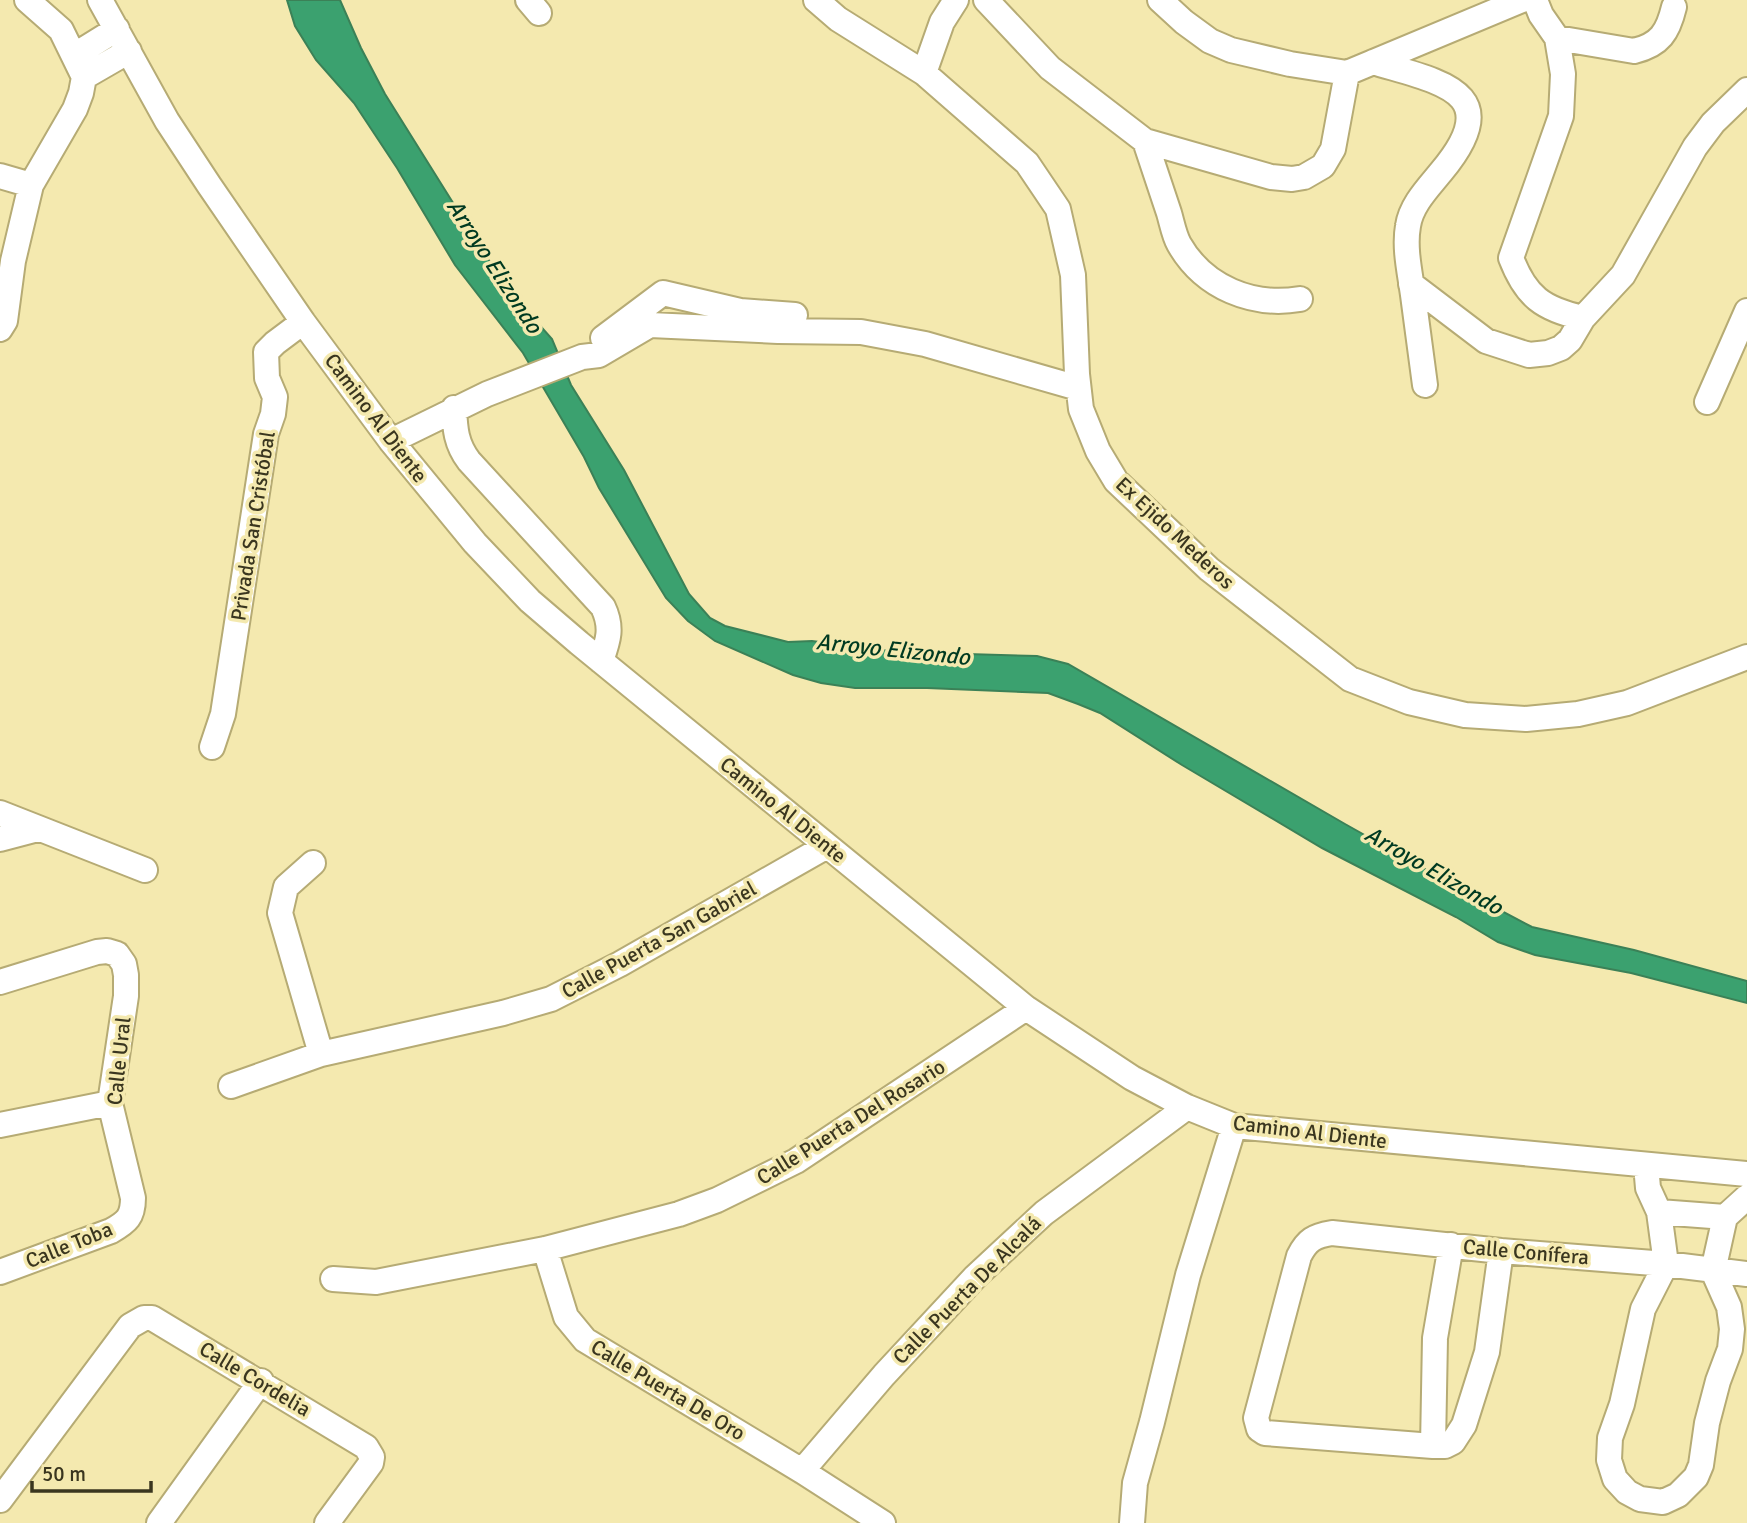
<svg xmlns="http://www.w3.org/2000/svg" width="1747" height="1523" font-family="Signika,sans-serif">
<rect width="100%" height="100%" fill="#f4e9af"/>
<path fill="#3ba16f" stroke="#3b8157" stroke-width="2" d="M287 0H340L361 48 385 94 505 286 552 339 571 385 624 470 689 594 710 618 725 626 788 642 812 641 898 652 1037 656 1068 664 1345 824 1477 898 1532 927 1634 950 1747 981V1003L1631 973 1535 955 1498 942 1456 917 1322 848 1182 765 1100 713 1078 704 1048 693 927 688H855L821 683 793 675 715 641 688 621 666 598 599 488 584 457 523 353 455 265 397 168 354 103 316 60 295 26Z"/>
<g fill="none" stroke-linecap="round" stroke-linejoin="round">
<defs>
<path id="minor" d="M27 0 61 30 84 77
M100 0 167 121 209 185 303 322 391 441 475 543 530 601 579 643 1026 1008 1132 1078 1187 1107 1234 1126 1747 1174
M528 0 539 13
M816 0 838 19 924 73 1027 163 1058 209 1073 275 1077 374 1081 409 1098 451 1116 481 1209 569 1350 679 1409 702 1465 715 1526 719 1578 714 1627 703 1747 657
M986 0 1050 68 1145 141 1271 177 1292 179 1304 177 1323 166 1333 149 1347 73
M1160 0 1184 22 1210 41 1231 50 1290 64 1347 73 1522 0
M1535 0 1541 15 1557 38 1563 74 1561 116 1511 258C1526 297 1543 309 1583 318
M1557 38 1634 51C1660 45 1668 32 1674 7
M75 55 117 29
M1373 62C1439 82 1509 91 1441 172 1428 188 1411 205 1408 226 1404 248 1410 273 1413 295 1417 325 1421 355 1425 385
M924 73 942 22 956 0
M84 77 129 51
M1145 141C1153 165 1161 189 1169 213 1172 223 1174 235 1179 244 1204 288 1253 307 1300 299
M0 176 31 185
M1411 284 1486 341 1529 355 1548 353 1561 348 1570 340 1583 318 1623 275 1695 147 1713 123 1747 90
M0 329 5 321 13 261 31 185 75 109 81 93 84 77
M603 338 663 293 740 311 795 315
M1707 402 1747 311
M454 408C455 429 456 444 469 461L603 607C613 628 608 641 601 661
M391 441 487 394 582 357 599 355 650 325 778 331 861 332 925 344 1078 388
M212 747 223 714 266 434 273 414 275 397 267 378 266 352 275 343 303 322
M0 813 145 870
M0 839 38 829
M313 863 286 887 280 913 321 1054
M0 982 97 952 107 951 117 954 124 964 126 975V996L110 1103 133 1198C133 1217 127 1222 111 1231L0 1272
M231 1086 321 1054 503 1013 551 999 620 964 827 846
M0 1125 110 1103
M1646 1165 1648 1188 1659 1212 1666 1264 1643 1309 1622 1404 1610 1438 1609 1460 1615 1479 1627 1492 1640 1499 1663 1502 1678 1495 1696 1477 1701 1465 1707 1423 1718 1381 1730 1349 1732 1329 1729 1307 1713 1271 1725 1217 1747 1197
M1659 1212 1725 1217
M545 1249 566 1317 585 1340 802 1471 883 1523
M1501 1251 1487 1352 1464 1425 1453 1442 1445 1446H1433L1265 1433 1259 1429 1256 1418 1299 1256C1307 1240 1314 1236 1332 1233L1501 1251 1666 1264 1747 1274
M333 1279 376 1282 545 1249 679 1214 717 1200 796 1161 1026 1008
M1433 1446 1435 1338 1451 1245
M802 1471 884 1375 975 1277 1044 1213 1187 1107
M0 1500 130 1326 144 1318H152L366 1447 372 1457 371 1463 327 1523
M159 1523 261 1381
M1132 1523 1135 1483 1152 1422 1188 1275 1234 1126"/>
</defs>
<use href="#minor" stroke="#b6ab74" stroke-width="28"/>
<use href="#minor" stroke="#fff" stroke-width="24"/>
</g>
<g text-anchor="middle" stroke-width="7" stroke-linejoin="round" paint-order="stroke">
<g font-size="21" fill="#3a361f" stroke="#f4e9af">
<text transform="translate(376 418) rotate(53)" y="7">Camino Al Diente</text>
<text transform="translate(253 526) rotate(-81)" y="7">Privada San Cristóbal</text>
<text transform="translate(1175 533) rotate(43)" y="7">Ex Ejido Mederos</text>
<text transform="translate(783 810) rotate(39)" y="7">Camino Al Diente</text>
<text transform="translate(659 940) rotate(-29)" y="7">Calle Puerta San Gabriel</text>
<text transform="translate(119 1061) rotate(-84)" y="7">Calle Ural</text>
<text transform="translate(851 1122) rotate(-32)" y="7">Calle Puerta Del Rosario</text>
<text transform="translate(1310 1132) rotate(7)" y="7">Camino Al Diente</text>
<text transform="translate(69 1245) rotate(-22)" y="7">Calle Toba</text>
<text transform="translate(1526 1252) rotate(5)" y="7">Calle Conífera</text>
<text transform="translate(967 1290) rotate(-45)" y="7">Calle Puerta De Alcalá</text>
<text transform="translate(255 1379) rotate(31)" y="7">Calle Cordelia</text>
<text transform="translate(668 1390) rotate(31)" y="7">Calle Puerta De Oro</text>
</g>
<g font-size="23" font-style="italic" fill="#003a21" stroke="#f4e9af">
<text transform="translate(495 266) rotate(57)" y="8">Arroyo Elizondo</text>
<text transform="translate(893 649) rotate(6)" y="8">Arroyo Elizondo</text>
<text transform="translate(1434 870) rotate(30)" y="8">Arroyo Elizondo</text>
</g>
</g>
<path d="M32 1481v10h119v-10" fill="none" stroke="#3a361f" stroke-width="3.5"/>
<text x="42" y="1481" font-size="21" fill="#3a361f" stroke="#f4e9af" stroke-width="5" paint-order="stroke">50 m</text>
</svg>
